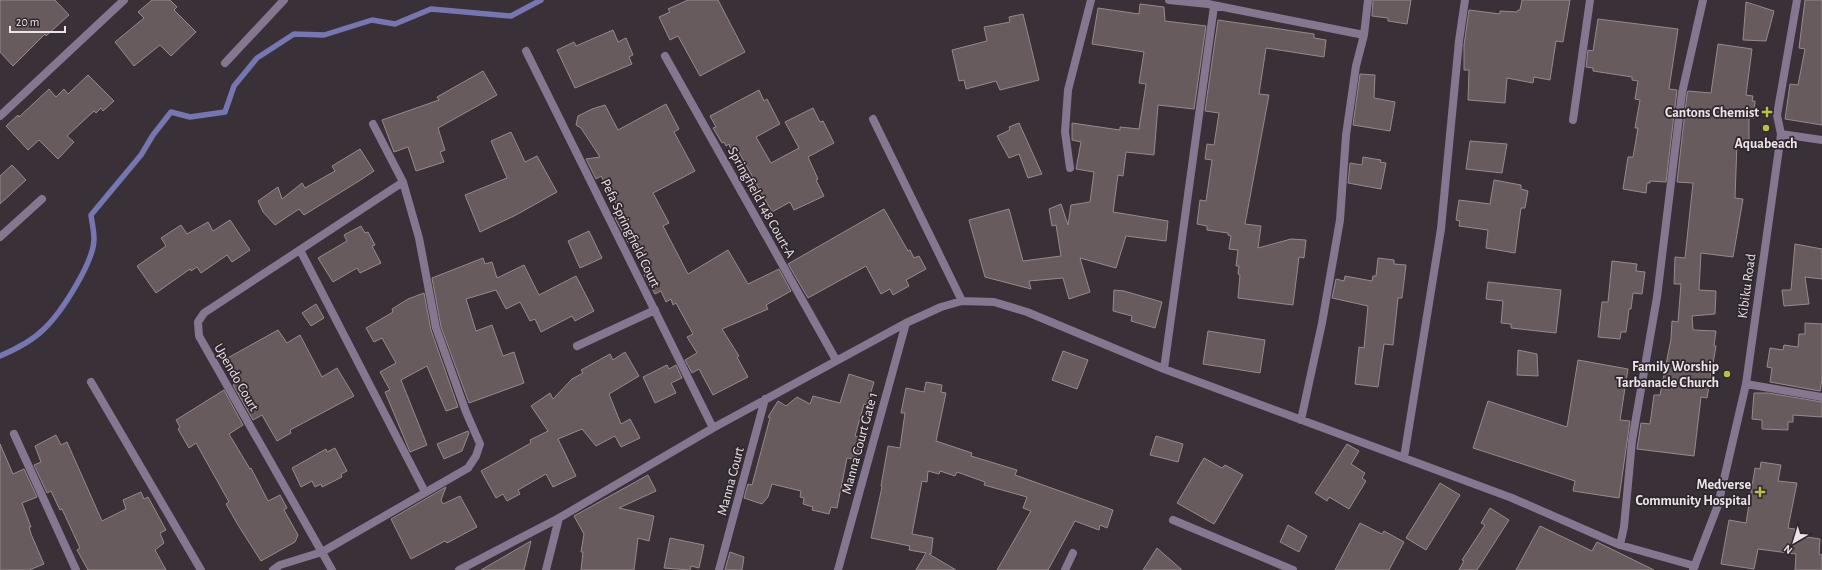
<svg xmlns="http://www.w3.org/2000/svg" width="1822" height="570" font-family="'Alegreya Sans',sans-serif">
<rect width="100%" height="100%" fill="#393137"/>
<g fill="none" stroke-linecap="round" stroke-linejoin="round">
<path stroke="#7676b1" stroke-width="5.5" d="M0 356C14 350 33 340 44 329 61 313 94 262 94 239 94 231 92 223 91 215L141 155 153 135 171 112 190 117 225 112 234 86 257 58 294 34 324 35 372 20 395 24 431 9 511 16 541 0"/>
</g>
<path fill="#675b5d" stroke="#978a8d" d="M0 0H55L69 15 46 36 45 34 13 66 0 52Z
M152 0H170L177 7 174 10 196 32 171 56 160 45 134 66 115 42 144 18 138 12Z
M688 0H718L745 52 700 76 678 36 670 40 659 17 670 12 668 9Z
M1373 0H1411L1407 24 1388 21V18L1372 16Z
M1522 0H1570L1563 42 1556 41 1550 80 1534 77 1533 83 1507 78 1505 103 1468 100 1469 70H1464V45L1469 10 1500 14V11L1517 12 1518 10H1520Z
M1805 0H1822V125L1785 119 1790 84 1798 85 1805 49 1799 48Z
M1746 2 1774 11 1766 41 1743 40Z
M1140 4 1164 7 1165 21 1206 26 1194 109 1158 105 1154 155 1126 152 1123 176 1118 175 1113 212 1168 221 1166 241 1126 236 1116 268 1080 258 1090 292 1069 299 1063 278 1029 281 1031 289 985 277 969 220 1009 209 1023 261 1061 256 1056 225 1052 226 1049 209 1061 204 1068 225 1071 205 1090 202 1094 172 1076 169 1081 142 1072 140V123L1120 130V127L1139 129 1146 84 1139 83 1144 52 1092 44 1098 8 1139 14Z
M1023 14 1039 80 1000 90 996 81 966 89 964 80 959 81 952 50 987 41 984 27 1010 22 1009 17Z
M1598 19 1678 29 1669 89 1677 90 1666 182 1650 181V183H1647L1646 193 1623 189 1628 157H1633L1638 128H1635L1640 100 1635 99 1638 81 1632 80V77L1593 71V68L1586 67 1588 50 1593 51Z
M1218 20 1314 34V38L1326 40 1324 57 1266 48 1259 94 1269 95 1245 224 1261 226 1258 248 1291 239 1306 240 1304 258 1299 257 1293 305 1238 298 1240 275 1238 274 1239 266H1236L1238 250 1229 249 1231 236 1228 235V233L1207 230V226L1197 224 1200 200 1206 201 1212 160 1205 159 1207 144 1214 145 1219 113 1205 111Z
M613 30 618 42 626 38 633 55 629 57 632 64 575 88 557 50 574 42 576 46Z
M1718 44 1752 49 1746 95 1753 96 1752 101H1755L1754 118H1749V143H1737L1735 198 1743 199 1733 257 1701 253 1699 290 1716 291 1715 314 1692 316 1693 330 1716 331 1714 346H1716L1707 398 1701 397 1694 456 1637 449 1641 423 1650 424 1654 395H1660L1671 339 1672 321 1678 322 1681 284H1674L1675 257 1685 258 1693 183 1677 182 1687 94 1688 91 1711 93Z
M483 71 497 95 438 128 445 150 440 152 444 162 416 171 408 147 394 152 382 120 439 100 437 97Z
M1360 74 1375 75 1374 98 1395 102 1390 131 1353 125Z
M88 75 114 101 103 111 101 108 96 113 94 111 67 136 74 142 58 159 39 140 28 150 6 126 18 115 19 117 49 89 56 97 64 89 68 94Z
M759 90 764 101 767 99 780 124 756 137 771 163 799 148 785 122 813 108 820 122 823 121 834 143 808 157 818 179 816 180 824 196 794 210 790 202 772 212 736 147 731 150 729 144 726 146 724 142 722 143 713 128 716 127 710 116Z
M666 104 679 129 674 132 695 171 653 193 669 223 663 226 688 274 728 250 748 284 779 269 791 291 766 305 768 309 722 329 739 356 737 357 748 377 713 395 699 369 692 373 685 360 697 353 687 337 693 334 676 303 673 305 671 299 666 302 661 291 655 294 644 275 649 273 630 243 629 244 615 218 622 214 601 176 596 179 586 159 600 157 581 128 576 125 578 116 592 109 605 105 618 130Z
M1019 123 1042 174 1028 178 1019 154 1009 158 997 136 1010 130 1009 127Z
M511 132 525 162 537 156 557 192 516 215 480 232 465 195 507 178 491 141Z
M1470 141 1507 144 1502 173 1466 169Z
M360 149 374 171 359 181 304 215 299 209 275 225 263 212 258 201 278 187 282 199 302 183 305 188 335 171 332 166Z
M1363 157 1381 160 1380 162 1386 163 1381 189 1348 183 1350 163 1362 165Z
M12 165 26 180 0 204V176Z
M1494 180 1521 185V189L1528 191 1525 208H1521L1515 253 1486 248 1488 230 1459 226 1460 221 1456 220 1459 200 1490 204Z
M884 209 908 251 910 250 914 258 919 256 926 269 906 280 909 286 893 295 890 289 881 294 866 266 808 298 788 264Z
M230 220 250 250 232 262 227 255 201 273 197 267 191 271 190 269 156 293 137 266 166 246 161 238 181 225 187 234 208 222 213 231Z
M361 226 365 233 368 232 375 245 372 246 381 263 360 273 357 268 333 282 318 258 347 241 344 235Z
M589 231 602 258 580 268 568 241Z
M1795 244 1822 249V279L1805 277 1809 304 1784 306 1782 290H1791Z
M483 258 485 264 492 262 497 278 524 265 539 295 576 276 594 311 575 321 572 316 541 332 535 319 530 321 520 302 506 309 496 290 466 299 476 331 492 325 503 356 514 352 524 383 469 403 441 327 432 278Z
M1378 258 1394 260V264L1406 265 1402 298H1398L1393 345 1384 344 1378 387 1355 384 1359 347 1364 348 1368 306 1332 298 1336 279 1344 281 1345 276 1372 281 1373 276H1376Z
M1612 261 1637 264 1636 271 1645 272 1642 294 1633 293 1631 309H1629L1626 332H1621L1620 339 1598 337 1602 302H1608Z
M1488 282 1561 290 1556 333 1511 328V324L1501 323 1503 301 1486 299Z
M1114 290 1124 291 1162 302 1155 328 1131 321 1132 316 1113 311Z
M424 293 431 330 458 407 446 411 427 366 401 380 427 445 410 452 385 392 390 390 380 372 396 363 382 338 374 342 366 328 393 312 392 309 408 299Z
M316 304 324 318 311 326 302 313Z
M1805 323 1822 324V380L1820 391 1770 382 1772 368 1767 367 1770 348 1783 350 1784 345 1798 347 1799 334H1805Z
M278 330 287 343 300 335 322 377 337 368 354 396 290 430 291 433 277 441 262 415 253 420 233 385 238 382 224 360Z
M1208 331 1265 340 1260 373 1203 364Z
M1518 350 1537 354 1538 376 1517 375Z
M1063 351 1088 360 1077 389 1052 380Z
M625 352 639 376 609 394 621 424 630 419 640 438 621 447 615 436 596 446 582 429 558 439 576 476 553 487 546 474 518 490 520 494 507 501 503 494 496 498 481 471 531 443 530 440 548 431 531 406 550 393 553 399 572 379 583 373 581 370 610 354 613 360Z
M1578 360 1628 369 1620 420 1630 421 1619 498 1573 491 1575 481 1473 448 1488 401 1567 427Z
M667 365 669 369 676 365 682 378 671 383 676 393 655 403 643 377Z
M849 374 874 382 867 405 864 404 855 436 863 439 861 449 858 451 856 459 847 458 837 508 831 507 829 514 812 510 813 507 803 504 804 498 800 497 801 491 772 484 768 497 762 504 744 498 748 484 752 485 770 418 768 417 778 401 786 406 797 397 810 404 813 396 840 403Z
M926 382 942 385 941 392 946 393 936 441 972 453 971 456 1017 470 1015 475 1113 510 1107 528 1100 525 1099 530 1075 521 1048 570H997L1031 511 1023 508 1027 497 984 485 985 482 957 472 955 476 940 471 939 474 928 471 927 482 922 481 912 534 933 538 931 554H929L956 570H916L926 553 909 550 910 546 871 538 882 487 881 486 888 446 900 448 905 413H901L906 388 924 392Z
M224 390 243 425 229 434 250 469 251 468 268 501 280 495 287 508 284 510 298 535 295 542 261 561 238 525 226 504 229 502 196 443 189 448 178 429 180 427 176 420Z
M1754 393H1768L1822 402V417L1793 415V422H1788V430L1762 429V420L1752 419Z
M468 431 469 433 462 451 444 459 437 444Z
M56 435 61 445 67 442 102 521 126 509 123 500 141 492 144 499 148 497 166 530 160 533 164 543 155 550 166 570H88L77 550 80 548 62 509 60 510 51 491 47 493 34 465 41 462 35 446Z
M1156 436 1183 444 1178 462 1150 455Z
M0 444 13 474 24 469 37 497 22 503 31 527H29L31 534 44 564 29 570H0Z
M1347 444 1359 451 1351 464 1365 473 1362 478 1366 481 1349 509 1329 497 1327 501 1315 493Z
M335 448 347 471 341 474 342 477 322 487 321 484 315 487 312 481 301 487 292 468 326 449 327 452Z
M1204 458 1222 468 1225 465 1243 475 1214 524 1177 503Z
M1761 462 1781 465 1778 481 1797 483 1788 528 1795 529 1794 535 1820 539 1819 554 1822 555V570H1795L1796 554 1758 549 1754 569 1721 564 1729 520 1746 523 1755 468 1760 469Z
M648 475 656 491 619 508 654 516 649 541 638 538 634 570H581L583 552H581L584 534 574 516Z
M1440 483 1460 495 1426 550 1406 538Z
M446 487 441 500 443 504 460 496 477 527 447 543 445 541 411 559 391 519Z
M1490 508 1509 520 1477 570H1459L1464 561 1462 560 1485 525 1481 523Z
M1360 523 1382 534 1384 531 1404 542 1389 570H1335Z
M1288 525 1307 536 1299 552 1280 542Z
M1540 526 1592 551 1597 542 1654 570H1516Z
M670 538 704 545 699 568 691 566 690 570 664 568Z
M531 541 524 570H481Z
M1157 548 1182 570H1143Z
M730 552 744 557 742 570H725Z"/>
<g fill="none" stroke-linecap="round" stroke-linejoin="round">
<path stroke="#84778f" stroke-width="8" d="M1169 0 1208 4 1364 35
M526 51 713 428
M665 56 836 360
M225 63 284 0
M0 116 124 0
M873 119 962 301
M1573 120 1590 0
M1781 134 1822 140
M1070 168 1065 132 1068 90 1091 0
M0 237 42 199
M300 250 425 492
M577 346 655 310
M1164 369 1214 6
M91 382 201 570
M1746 384 1822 397
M1301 420 1322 323 1340 220 1346 135 1356 66 1364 35 1368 0
M14 434 76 570
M1404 458 1441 229 1459 41 1465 0
M1173 520 1293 570
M1620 545 1624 527 1632 441 1657 297 1682 93 1703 0
M273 570 280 565 322 552 468 468 476 456 480 444 466 412 436 328 419 238 403 182 373 124
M332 570 199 336 198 322 204 313 403 182
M459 570 559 518 713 428 906 323 941 307 962 301 994 302 1027 312 1164 369 1512 498 1620 545 1695 566
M546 570 559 518
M719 570 765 399
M838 570 906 323
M1065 570 1073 553
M1693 570 1718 505 1746 384 1781 134 1777 115 1797 0"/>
</g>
<g fill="#b9c046" stroke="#2f272d" stroke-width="1.5">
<path d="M1765 106h4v4h4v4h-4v4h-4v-4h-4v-4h4z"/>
<circle cx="1766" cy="128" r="4"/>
<circle cx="1727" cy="374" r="4"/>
<path d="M1758 486h4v4h4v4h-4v4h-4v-4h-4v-4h4z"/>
</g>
<g text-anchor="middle" stroke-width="3.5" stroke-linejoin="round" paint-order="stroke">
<g font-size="14" font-weight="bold" fill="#ebe5e9" stroke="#2f272d" text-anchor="end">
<text x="1759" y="117">Cantons Chemist</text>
<text x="1766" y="148" text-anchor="middle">Aquabeach</text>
<text x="1719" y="371">Family Worship<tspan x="1719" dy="16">Tarbanacle Church</tspan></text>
<text x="1751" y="489">Medverse<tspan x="1751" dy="16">Community Hospital</tspan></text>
</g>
<g font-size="14" fill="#ebe5e9" stroke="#2f272d">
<text transform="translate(762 202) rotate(61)" y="5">Springfield 148 Court-A</text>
<text transform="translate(631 233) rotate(64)" y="5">Pefa Springfield Court</text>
<text transform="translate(1746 286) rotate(-82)" y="5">Kibiku Road</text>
<text transform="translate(237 377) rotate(60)" y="5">Upendo Court</text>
<text transform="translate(859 443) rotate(-75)" y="5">Manna Court Gate 1</text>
<text transform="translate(730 481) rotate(-75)" y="5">Manna Court</text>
</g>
</g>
<g transform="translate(1794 542) rotate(218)" stroke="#2f272d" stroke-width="3" paint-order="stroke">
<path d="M0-3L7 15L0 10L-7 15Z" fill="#ebe5e9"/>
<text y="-6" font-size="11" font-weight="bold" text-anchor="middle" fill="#ebe5e9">N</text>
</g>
<path d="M10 26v6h55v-6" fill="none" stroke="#ebe5e9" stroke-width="2"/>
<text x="16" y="26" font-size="12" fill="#ebe5e9" stroke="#2f272d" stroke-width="3" paint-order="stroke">20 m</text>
</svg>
